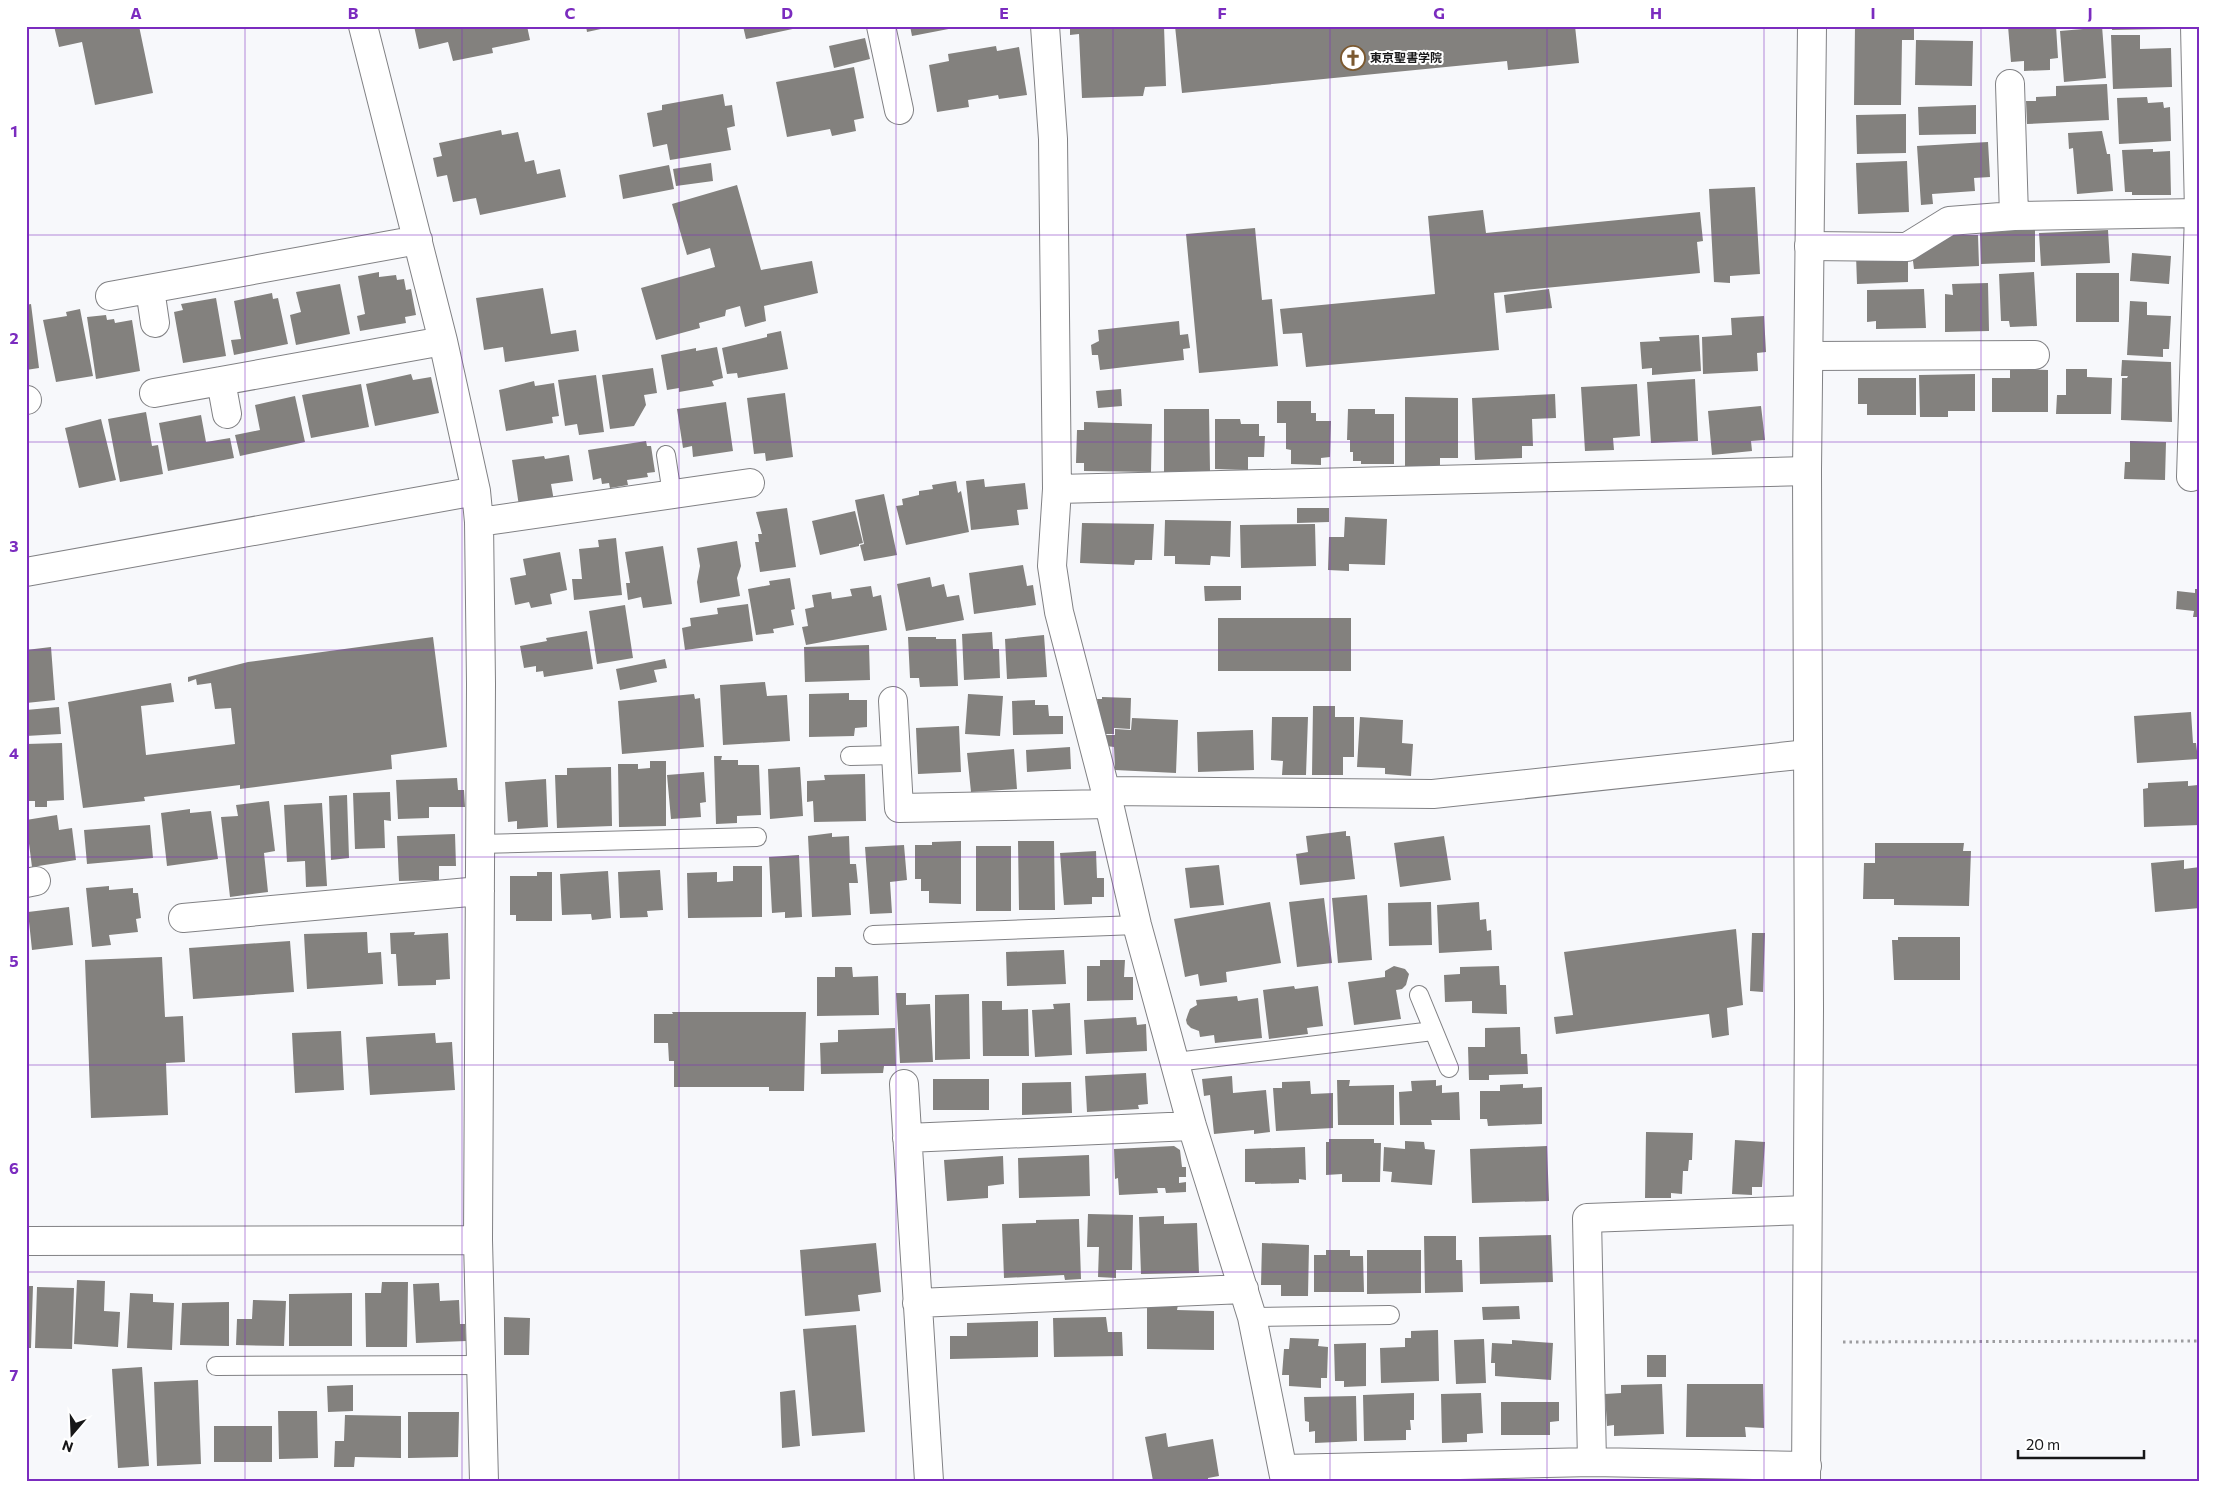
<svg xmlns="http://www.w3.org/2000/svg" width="2226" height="1507" font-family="Commissioner,'Noto Sans JP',sans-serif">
<rect width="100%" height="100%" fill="#f7f8fb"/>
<path fill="#83817e" d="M54 26H139L153 93 95 105 82 42 59 47Z
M414 26H527L530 40 492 48 493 53 453 61 448 42 419 49Z
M586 26H610V27L587 32Z
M743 26H801L802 27 746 39Z
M910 26H959V27L912 36Z
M1070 26H1164L1166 86 1145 87 1143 96 1082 98 1079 34 1070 35Z
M1175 26H1575L1579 63 1508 70 1507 61 1182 93Z
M1855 26H1914V40H1902L1901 105H1854Z
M2008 26H2056L2058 58 2050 59V70L2024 71V61L2011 62Z
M2083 26H2102L2106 78 2064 82 2060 31 2083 29Z
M2112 26H2166V29L2112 30Z
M2111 35H2140V49L2171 48 2172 87 2113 89Z
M865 38 870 59 834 68 829 46Z
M1916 40 1973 41 1972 86 1915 85Z
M996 46 997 51 1019 47 1027 95 999 99 998 95 968 100 969 107 937 112 929 65 949 61 948 54Z
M854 67 864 118 854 120 856 131 832 136 830 129 787 137 776 82Z
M2107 84 2109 120 2027 124 2026 101H2036V97L2056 96V86Z
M723 94 725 106 732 105 735 126 727 128 731 150 670 160 667 144 653 147 647 113 662 110V105Z
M2147 97 2148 103 2163 102 2164 108 2170 107 2171 141 2119 144 2117 98Z
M1976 105V134L1919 135 1918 107Z
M1906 114V153L1857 154 1856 115Z
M501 130 502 135 518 132 525 162 534 160 537 174 560 169 566 197 480 215 476 198 453 202 447 175 437 177 433 158 442 156 439 143Z
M2102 131 2107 154H2110L2113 191 2077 194 2073 148 2069 149 2068 133Z
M1988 142 1990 177 1974 178 1975 191 1932 194 1933 204 1921 205 1917 146Z
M2153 149V152L2170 151 2171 195H2132V192H2125L2122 150Z
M1907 161 1909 212 1858 214 1856 163Z
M711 163 713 181 676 186 673 169Z
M669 165 674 189 623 199 619 175Z
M737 185 761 270 812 261 818 293 764 306 766 321 745 327 740 306 726 310 725 316 699 323 700 328 656 340 641 288 715 267 710 248 687 255 672 204Z
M1755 187 1760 274 1730 276V283L1714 282 1709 189Z
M1483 210 1486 233 1700 212 1703 241 1697 242 1700 273 1494 293 1499 350 1306 367 1302 333 1283 334 1280 309 1435 294 1428 216Z
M1255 228 1262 300 1272 299 1278 366 1199 373 1186 234Z
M2035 229V262L1981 264 1980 233Z
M2108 230 2110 263 2041 266 2039 233Z
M1942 235H1978L1979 266 1914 269 1912 253Z
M2132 253 2171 256 2169 284 2130 281Z
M1856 255 1908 257V282L1857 284Z
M379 272V277L396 275 397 280 404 279 406 290 411 289 416 315 405 317 406 323 360 331 357 316 365 314 358 276Z
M2034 272 2037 326 2010 327 2009 321H2001L1999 274Z
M2076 273H2119V322H2076Z
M1988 283 1989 331 1945 332V294L1953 295 1952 284Z
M340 284 350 334 296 345 290 315 301 312 296 292Z
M543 288 551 334 576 330 579 351 505 362 503 347 484 350 476 298Z
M1549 289 1552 308 1506 313 1504 295Z
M1924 289 1926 328 1876 329V321L1867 322V290Z
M272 293 273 299 278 298 288 344 234 355 231 340 241 339 234 301Z
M216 298 226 356 183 363 174 312 183 310 181 304Z
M2130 301 2147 302V315L2171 316 2169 349H2163V357L2127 355Z
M31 304 39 368 26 370V305Z
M80 309 93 376 56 382 43 320 67 316 66 312Z
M106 315 107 320 114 319 115 323 132 320 140 371 96 379 87 317Z
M1764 316 1766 352 1757 353 1758 371 1703 374 1702 337 1732 335 1731 318Z
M1179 321 1180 335 1188 334 1190 348 1183 349 1184 360 1100 370 1098 355H1092L1091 345 1099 341 1098 330Z
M781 331 788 369 738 378 737 373 727 374 722 348 767 337V334Z
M1699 335 1701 371 1652 375V368L1642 369 1640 342 1660 341 1659 337Z
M717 347 723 378 712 381 714 386 679 392V388L667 390 661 355 696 348V351Z
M2122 360 2171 362 2172 422 2121 420 2122 378H2127L2128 376H2121Z
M653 368 657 393 644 395 646 405 634 426 610 429 602 375Z
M2010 369 2048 370V412H1992V378H2010Z
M2066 369H2087V377L2112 378 2111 414H2056L2057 395H2066Z
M411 374 413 380 431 377 439 413 375 426 366 384Z
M1975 374V411H1948V417H1920L1919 375Z
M596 375 604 432 579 435 577 424 565 426 558 380Z
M1858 378H1916V415H1867V404H1858Z
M1695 379 1698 441 1651 443 1647 382Z
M534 381 535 386 554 383 559 416 552 417 553 423 506 431 499 390Z
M361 384 369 427 311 438 302 395Z
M1637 384 1640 436 1613 438 1614 450 1585 451 1581 387Z
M1121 389 1122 406 1098 408 1096 391Z
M785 393 793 457 766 461 765 453 754 454 747 398Z
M1555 394 1556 418 1532 419 1533 446H1522V458L1475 460 1472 398Z
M295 396 305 442 240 456 235 435 260 430 255 405Z
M1405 397 1458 398V458H1440V468H1405Z
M1277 401H1311V413H1316V421H1331L1330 457 1321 458V465L1291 464V450L1286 449V423H1277Z
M726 402 733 451 693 457 692 446 683 448 677 409Z
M1761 406 1765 440 1751 441 1752 451 1712 455 1708 411Z
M1164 409H1209L1210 471 1164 472Z
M1348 409H1375V414H1394V464H1361V461H1353V452H1350V440H1347Z
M146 412 152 446 158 445 163 474 120 482 108 419Z
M201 415 206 442 230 438 234 458 168 471 159 423Z
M101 419 116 480 79 488 65 428Z
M1215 419H1240L1241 424H1259V436H1265L1264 457H1248V470L1215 469Z
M1084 422 1152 424 1151 472 1084 471V463H1076L1077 430H1084Z
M646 441 647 446H651L655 472 647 473 648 477 627 480 628 485 610 488 609 483 602 484 601 478 593 480 588 450Z
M2130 441 2166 442 2165 480 2124 479 2125 462H2130Z
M569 455 573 481 551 484 554 501 519 506 512 460 544 456 545 459Z
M984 479 985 487 1025 483 1028 509 1017 510 1019 525 971 530 966 481Z
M956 481 958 493 961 491 969 532 906 545 896 506 903 505 902 499 919 495V491L933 489 932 485Z
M884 494 897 555 864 561 860 545 864 544 855 500Z
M787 508 796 567 760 572 755 542H759L758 534H762L756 512Z
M1297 508H1329V522L1297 523Z
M855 511 863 543 859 544V546L820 555 812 521Z
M1345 517 1387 519 1385 565 1349 564V571L1328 570 1329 537H1344Z
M1165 520 1231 521 1230 557 1211 556 1210 565 1175 564V556H1164Z
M1082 523 1154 524 1152 560H1135L1134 565 1080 563Z
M1315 524 1316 566 1241 568 1240 525Z
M616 538 622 595 574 600 572 579H582L579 549 599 547 598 540Z
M737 541 741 566 737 578 740 596 700 603 697 582 700 566 697 548Z
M663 546 672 604 643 608 641 597 628 600 626 583H630L625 552Z
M560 552 567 590 550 594 552 604 531 608 529 602 515 605 510 578 526 575 523 559Z
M1023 565 1027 586 1033 585 1036 605 974 614 969 573Z
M930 577 932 587 944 584 947 597 959 595 964 620 906 631 897 584Z
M790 578 795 609 791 610 794 625 773 629 774 633 756 635 748 589 770 585 769 581Z
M871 586 873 597 881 595 887 630 806 645 802 627 808 626 805 609 814 607 812 595 831 592 832 599 852 596 850 589Z
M1204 586H1241V600L1205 601Z
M2195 589H2200V617H2193L2194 611 2176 609 2177 591 2195 593Z
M748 604 753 641 685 650 682 628 691 626 690 618 718 614 717 608Z
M625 605 633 658 597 664 589 611Z
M1218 618H1351V671H1218Z
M587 631 593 669 544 677 543 671 536 672V666L524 668 520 646 547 641 546 638Z
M992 632 993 649H999L1000 678 964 680 962 634Z
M1044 635 1047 677 1007 679 1005 639Z
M433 637 447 747 391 755 392 769 240 789V785L144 797 145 801 83 808 68 702 171 683 174 702 141 706 146 755 235 744 231 708 215 709 211 683 197 685 196 679 188 682V677L248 662Z
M908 637H936V639H956L958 686 920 687 919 678H910Z
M869 645 870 680 805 682 804 647Z
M51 647 55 700 26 703V650Z
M665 659 667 668 654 670 657 682 620 690 616 669Z
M765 682 767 696 787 695 790 741 723 745 720 685Z
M849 693V700H867V727L855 728 854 736 809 737V694Z
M694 694 695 699 700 698 704 747 622 754 618 701Z
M968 694 1003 696 1000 736 965 734Z
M1102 697 1131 698 1130 729 1114 728V734H1104L1097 699H1102Z
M1035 700V705H1048L1049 716H1063V734L1013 735 1012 701Z
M1313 706H1335V717H1354V757H1343V775H1312Z
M59 707 61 734 26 736V710Z
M2191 712 2193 743H2196L2198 759 2137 763 2134 716Z
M1272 717H1308L1306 775H1282L1283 761 1271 760Z
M1360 717 1403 720 1402 743 1413 744 1411 776 1385 774V768L1357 767Z
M1132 718 1178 720 1176 773 1115 770 1114 747 1106 746V735H1115V729L1131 730Z
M959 726 961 772 918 774 916 728Z
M1253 730 1254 770 1198 772 1197 732Z
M62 743 64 800 47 801V807H35V801H26V744Z
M1070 747 1071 769 1027 772 1026 750Z
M1014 749 1017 789 971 792 967 753Z
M714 756H722L721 760H738V765H759L761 815 737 816V823L716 824Z
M650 761H666V826L619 827 618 764H638V769L650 768Z
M611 767 612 826 557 828 555 775H567V768Z
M800 767 803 816 770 819 768 769Z
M704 772 706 802 700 803 701 817 671 819 667 775Z
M865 774 866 821 814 822 813 801 807 802V781L825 780 824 775Z
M457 778 458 790H464L465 807H429V818L398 819 396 780Z
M546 779 548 827 517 829V821L508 822 505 782Z
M2188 781V786L2198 785 2200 825 2144 827 2143 789 2148 788V783Z
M390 792 391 821 384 820 385 848 355 849 353 793Z
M347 795 349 858 331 860 329 796Z
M269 801 275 851 264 853 268 892 230 897 221 817 238 816 236 805Z
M322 803 327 886 306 887 305 861 287 862 284 805Z
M190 809V813L211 811 218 859 167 866 161 813Z
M57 815 59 830 72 828 76 860 32 867 26 820Z
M150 825 153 858 87 864 84 830Z
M1346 831V836H1350L1355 879 1300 885 1296 854 1308 852 1306 836Z
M832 833V837L849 836 850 864H856L858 883H849L851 915 812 917 808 836Z
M455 834 456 866H439V880L399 881 397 836Z
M1444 836 1451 880 1400 887 1394 843Z
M961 841V904L929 903V891H921V879H915V845H932V842Z
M1018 841H1054L1055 910H1019Z
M1875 843H1964L1963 851H1971L1969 906 1894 905V899H1863L1864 863H1875Z
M904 845 907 880 890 882 892 913 870 914 865 847Z
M976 846H1011V911H976Z
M1096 851 1097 878H1104V897H1092V904L1064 905 1060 853Z
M799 855 802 917 785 918V912L772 913 769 857Z
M2184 860V869L2200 867V908L2155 912 2151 863Z
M1219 865 1224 905 1190 908 1185 868Z
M733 866H762V917L688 918 687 873 717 872V882L733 881Z
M660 870 663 910 647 911 648 917 620 918 618 872Z
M608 871 611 918 592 920 591 914 562 915 560 874Z
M537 872H552V921H516V915H510V876H537Z
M109 886V890L133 888V893H138L141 918 136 919 138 932 109 935 111 945 92 947 86 888Z
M1367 895 1372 960 1338 963 1332 898Z
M1324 898 1332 963 1297 967 1289 902Z
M1270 902 1281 963 1226 972 1227 982 1200 986 1198 974 1185 977 1174 919Z
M1431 902 1432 945 1389 946 1388 903Z
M1479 902 1480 920 1486 919 1487 931 1491 930 1492 950 1439 953 1437 905Z
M69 907 73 945 32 950 28 912Z
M1736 929 1743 1005 1727 1008 1729 1035 1712 1038 1709 1014 1556 1034 1554 1017 1573 1015 1564 952Z
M367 932 368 953 381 952 383 984 307 989 304 934Z
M415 932 414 935 448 933 450 979 436 980V985L398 986 396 954H391L390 933Z
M1752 933H1765L1763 992 1750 991Z
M1898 937H1960V980H1894L1892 940H1898Z
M290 941 294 992 193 999 189 948Z
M1064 950 1066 984 1007 986 1006 952Z
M162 957 165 1017 183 1016 185 1062 166 1063 168 1115 91 1118 85 960Z
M1100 960H1125L1124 977H1133V1000L1087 1001V966H1100Z
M1394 966 1405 969 1409 974 1406 985 1402 989 1396 990 1401 1019 1354 1025 1348 982 1385 977V971Z
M1499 966 1500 985H1506L1507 1014 1472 1013V1001L1445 1002 1444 975 1460 974V967Z
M835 967H852L853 977 878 976 879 1015 817 1016V977H835Z
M1294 986 1295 989 1318 986 1323 1026 1307 1028 1308 1034 1269 1039 1263 990Z
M896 993H906V1005L930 1004 933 1062 900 1063Z
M969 994 970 1059 935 1060V995Z
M1237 996 1238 1001 1258 998 1262 1038 1215 1043 1214 1035 1200 1037 1199 1031 1191 1028 1187 1024 1186 1020 1188 1014 1190 1009 1197 1005 1196 1000Z
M982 1001H1002V1010L1028 1009 1029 1056H983Z
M1070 1003 1072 1055 1035 1057 1032 1010 1054 1009 1053 1004Z
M672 1012H806L804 1091H769V1087H674V1061H669L668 1043H654V1014H673Z
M1136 1017 1137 1025 1146 1024 1147 1051 1086 1054 1084 1020Z
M1520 1027 1521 1054H1527L1528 1074 1489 1075V1080H1469L1468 1047H1485V1028Z
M895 1028 896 1066H884L883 1073 821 1074 820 1043 838 1042V1030Z
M341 1031 344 1090 295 1093 292 1033Z
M435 1033 436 1043 452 1042 455 1090 370 1095 366 1037Z
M1146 1073 1148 1104 1138 1105 1139 1109 1087 1112 1085 1076Z
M1232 1076 1233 1093 1266 1090 1270 1132 1254 1134V1130L1214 1134 1210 1095 1204 1096 1202 1079Z
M933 1079H989V1110H933Z
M1337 1080H1350L1349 1086 1394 1085V1125H1338Z
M1436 1080V1086L1442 1085V1093L1459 1092 1460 1120H1431L1432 1125H1400L1399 1092 1412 1091 1411 1081Z
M1310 1081 1311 1094 1333 1093V1128L1276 1131 1273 1088H1282V1082Z
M1071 1082 1072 1113 1022 1115V1083Z
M1523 1084V1088L1542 1087V1124L1488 1126 1487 1119H1480V1091H1500V1085Z
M1646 1132 1693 1133 1692 1160H1689L1688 1171H1683L1682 1194 1671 1193V1198H1645Z
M1329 1139H1374V1143H1381L1380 1182H1342V1174L1326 1175V1142H1329Z
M1735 1140 1765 1142 1762 1187H1752V1195L1732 1194Z
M1405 1141 1424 1142 1425 1149 1435 1150 1432 1185 1391 1182 1392 1172 1383 1171 1384 1147 1405 1149Z
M1174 1146 1180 1150 1182 1167H1186V1177H1179V1183L1186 1182V1192L1166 1193 1165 1188H1157L1158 1193 1119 1195 1118 1178 1115 1179 1114 1149Z
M1547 1146 1549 1201 1472 1203 1470 1149Z
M1305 1147 1306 1180 1299 1179V1183L1255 1184V1182H1245V1149Z
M1089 1155 1090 1196 1019 1198 1018 1158Z
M1003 1156 1004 1184 988 1186V1198L947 1201 944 1160Z
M1088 1214 1133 1215 1132 1270H1116V1278L1098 1277 1099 1247H1087Z
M1164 1216V1224L1197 1223 1199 1273 1141 1274 1139 1217Z
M1079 1219 1081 1279 1065 1280 1064 1275 1004 1278 1002 1224 1036 1223V1220Z
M1551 1235 1553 1282 1480 1284 1479 1237Z
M1424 1236H1456V1260H1462L1463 1292 1425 1293Z
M876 1243 881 1292 858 1295 860 1311 805 1316 800 1250Z
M1262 1243 1309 1245 1308 1296H1281V1285H1261Z
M1326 1250H1350V1256H1363L1364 1292H1314V1255H1326Z
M1367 1250H1421V1293L1367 1294Z
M77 1280 105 1281 104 1311 120 1312 118 1347 74 1344Z
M382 1282H408L407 1347H366L365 1293H381Z
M439 1283 440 1301 459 1300 460 1324H465L466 1341 416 1343 413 1284Z
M26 1286H33L31 1348H26Z
M37 1287 74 1288 72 1349 35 1348Z
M130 1293 153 1294V1302L174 1303 172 1350 127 1348Z
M352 1293V1346H289V1294Z
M253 1300 286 1301 284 1346 236 1345 237 1319H252Z
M229 1302V1346L180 1345 182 1303Z
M1147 1305H1178L1177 1310 1214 1311V1350L1147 1349Z
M1519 1306 1520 1319 1483 1320 1482 1307Z
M504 1317 530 1318 529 1355H504Z
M1106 1317 1108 1332H1122L1123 1356 1054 1357 1053 1318Z
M1038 1321V1357L950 1359V1336H967V1323Z
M856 1325 865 1432 812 1436 803 1329Z
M1438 1330 1439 1381 1381 1383 1380 1348 1405 1347V1338H1411V1331Z
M1290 1338 1319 1339 1318 1346 1328 1347 1327 1378H1321V1388L1289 1386V1375H1282L1284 1349H1289Z
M1484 1339 1486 1383 1456 1384 1454 1340Z
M1512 1340 1553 1343 1551 1380 1495 1376V1363H1491L1492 1343 1512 1344Z
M1366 1343V1386L1344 1387V1381H1335L1334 1344Z
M1647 1355H1666V1377H1647Z
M142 1367 149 1466 118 1468 112 1369Z
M198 1380 201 1464 157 1466 154 1382Z
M1662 1384 1664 1434 1614 1436V1425L1607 1426 1605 1394 1621 1393V1385Z
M1687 1384H1763L1764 1428 1745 1427 1746 1437H1686Z
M353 1385V1411L328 1412 327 1386Z
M795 1390 800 1446 782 1448 780 1392Z
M1414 1393V1420H1410L1411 1430H1406V1440L1364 1441 1363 1395Z
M1481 1393 1483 1433 1467 1434V1442L1442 1443 1441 1394Z
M1356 1396 1357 1441 1315 1443V1431L1309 1432V1422L1305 1421 1304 1397Z
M1501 1402H1559V1421L1550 1422V1435H1501Z
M278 1411H317L318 1458 279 1459Z
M408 1412H459L458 1457 408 1458Z
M345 1415 401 1416V1458L355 1457 354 1467H334L335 1441H344Z
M214 1426H272V1462H214Z
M1166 1433 1168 1447 1213 1439 1219 1476 1208 1478V1481H1153L1145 1437Z"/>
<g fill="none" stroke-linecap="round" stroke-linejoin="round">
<defs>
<path id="service" d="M666 455 672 494
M850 756 896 755
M479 844 757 837
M873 935 1137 925
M1419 995 1449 1068
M1176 1062 1433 1031
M1252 1317 1390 1315
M216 1366 481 1365"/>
<path id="minor" d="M363 26 443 341 476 491 479 522 481 684 478 1240 484 1481
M881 26 899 110
M1045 26 1053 139 1057 489 1052 566 1059 612 1109 804 1137 925 1192 1126 1252 1317 1285 1481
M2010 84 2014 216
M1809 246 1907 247 1949 221 2014 216 2199 213
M150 289 155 323
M110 296 418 240
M1809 356 2035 355
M221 381 227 414
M154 393 443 341
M26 400H27
M2191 477 2199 213 2195 26
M1057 489 1807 471
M479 522 750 483
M26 572 476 491
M893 701 899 808 1109 804
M1105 791 1433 794 1808 754
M26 883 36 881
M183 918 480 891
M904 1084 929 1481
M907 1138 1192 1126
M26 1241 478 1240
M917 1303 1244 1289
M1592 1462 1587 1218 1807 1210
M1283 1469 1592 1462 1807 1466"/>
<path id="tertiary" d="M1806 1481 1809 1008 1807 471 1812 26"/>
</defs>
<use href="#service" stroke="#818184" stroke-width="20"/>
<use href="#minor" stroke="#818184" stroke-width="30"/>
<use href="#tertiary" stroke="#818184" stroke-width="30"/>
<path stroke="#9d9da0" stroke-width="3" stroke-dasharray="2.5 4" stroke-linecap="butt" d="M1843 1342 2200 1341"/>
<use href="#service" stroke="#fff" stroke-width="18"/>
<use href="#minor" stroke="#fff" stroke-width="28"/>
<use href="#tertiary" stroke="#fff" stroke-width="28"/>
</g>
<path fill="none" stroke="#7b2cbf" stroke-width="1" stroke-opacity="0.55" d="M245 26V1481M462 26V1481M679 26V1481M896 26V1481M1113 26V1481M1330 26V1481M1547 26V1481M1764 26V1481M1981 26V1481M26 235H2200M26 442H2200M26 650H2200M26 857H2200M26 1065H2200M26 1272H2200"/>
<defs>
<symbol id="church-ring" viewBox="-11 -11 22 22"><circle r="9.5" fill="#fff" stroke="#7b5930" stroke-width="1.5"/><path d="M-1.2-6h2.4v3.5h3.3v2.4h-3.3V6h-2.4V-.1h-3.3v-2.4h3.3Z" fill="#7b5930"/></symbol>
</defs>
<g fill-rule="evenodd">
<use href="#church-ring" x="1339" y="44" width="28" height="28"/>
</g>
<g text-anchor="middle" stroke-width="4" stroke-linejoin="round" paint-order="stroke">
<g font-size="12" font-weight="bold" fill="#171718" stroke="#fff" text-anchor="start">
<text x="1370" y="62">東京聖書学院</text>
</g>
</g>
<rect width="2226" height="1507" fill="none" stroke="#ffffff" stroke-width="55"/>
<g transform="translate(72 1434) rotate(199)" stroke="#ffffff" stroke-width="4" paint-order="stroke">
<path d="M0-4L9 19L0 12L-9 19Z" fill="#171718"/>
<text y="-8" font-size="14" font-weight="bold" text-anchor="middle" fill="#171718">N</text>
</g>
<path d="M2018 1450v8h126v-8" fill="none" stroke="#171718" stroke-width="2.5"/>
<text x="2026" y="1450" font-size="15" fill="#171718" stroke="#ffffff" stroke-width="4" paint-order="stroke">20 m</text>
<rect x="28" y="28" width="2170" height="1452" fill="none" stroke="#7b2cbf" stroke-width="2"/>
<g font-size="16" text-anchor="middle" font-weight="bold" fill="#7b2cbf">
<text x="136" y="19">A</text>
<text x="353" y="19">B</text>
<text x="570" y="19">C</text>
<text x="787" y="19">D</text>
<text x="1004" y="19">E</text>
<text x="1222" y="19">F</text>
<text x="1439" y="19">G</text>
<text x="1656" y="19">H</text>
<text x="1873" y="19">I</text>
<text x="2090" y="19">J</text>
<text x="14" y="137">1</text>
<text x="14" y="344">2</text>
<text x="14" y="552">3</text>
<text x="14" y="759">4</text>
<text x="14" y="967">5</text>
<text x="14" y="1174">6</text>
<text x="14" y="1381">7</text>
</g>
</svg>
